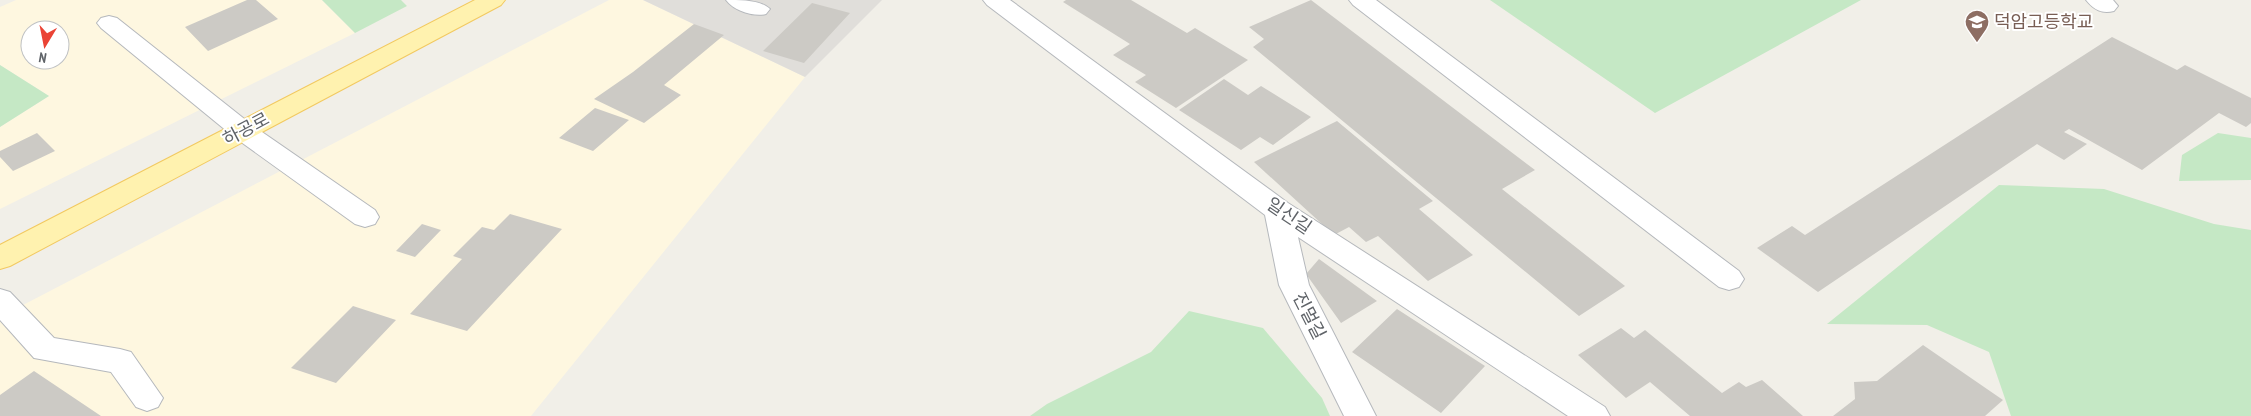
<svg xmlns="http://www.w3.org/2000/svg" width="2251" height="416" font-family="'PT Sans Narrow','Noto Sans KR',sans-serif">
<rect width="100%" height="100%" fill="#f1efe8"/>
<path fill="#fef7e0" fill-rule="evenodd" d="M16 0H322L355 33 0 209V127L49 96 0 65V7ZM30 30H60V60H30Z
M609 0H643L805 77 531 416H0V317Z"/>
<path fill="#e0deda" d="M643 0H882L805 77Z"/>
<path fill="#c5e8c5" d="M322 0H401L407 6 355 33Z
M1490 0H1861L1655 113Z
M0 65 49 96 0 127Z
M2218 133 2251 138V180L2179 181 2182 155Z
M1999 185 2104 189 2214 224 2251 230V416H2011L1989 352 1927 325 1827 324Z
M1189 311 1263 328 1322 398 1330 416H1030L1047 404 1151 352Z"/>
<path fill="#cccac5" d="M247 0H256L278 19 208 51 185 27Z
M1066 0H1131L1187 33 1195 28 1248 60 1176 108 1135 82 1146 75 1113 55 1130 44 1063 2Z
M1311 0 1535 170 1502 189 1625 286 1579 316 1253 47 1264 39 1249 27Z
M812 3 850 13 804 63 763 51Z
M694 24 724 35 664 85 681 95 644 123 594 99 633 72Z
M2112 37 2177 70 2185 65 2251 98V123L2246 127 2219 113 2142 170 2069 129 2064 132 2087 144 2064 160 2037 144 1818 292 1757 248 1792 226 1805 235Z
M1224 79 1248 95 1261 86 1311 117 1273 145 1260 137 1241 150 1179 110Z
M595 108 629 120 593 151 559 138Z
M1337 121 1433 201 1419 209 1473 255 1428 281 1378 236 1366 242 1349 227 1334 235 1254 162Z
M37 133 55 151 13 171 0 157V151Z
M510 214 562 229 467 331 410 314 462 259 453 256 482 227 494 230Z
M422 224 441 230 415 257 396 251Z
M1319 259 1377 301 1341 323 1306 274Z
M353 306 396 320 336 383 291 368Z
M1397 309 1485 366 1441 413 1352 352Z
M1621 328 1634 338 1645 330 1722 393 1739 382 1746 387 1762 380 1803 416H1690L1650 382 1626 398 1578 355Z
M1923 345 2003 400 1985 416H1833L1855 399 1854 382 1877 381Z
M34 371 101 416H0V395Z"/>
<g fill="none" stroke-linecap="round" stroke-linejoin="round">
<defs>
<path id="minor" d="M726 0C741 0 761 0 770 9L766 14C754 17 734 11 726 0Z
M983 0H1010L1288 203 1605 407 1610 416H1568L1298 237 1309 285 1376 416H1344L1279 285 1265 215 987 5Z
M1349 0H1376L1739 271 1744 279 1739 287 1729 290 1719 287 1353 5Z
M2086 0H2113L2118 6 2114 11C2102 14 2094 10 2086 0Z
M109 16 117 18 252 125 375 210 379 217 375 224 365 227 355 224 234 137 101 28 97 23 101 18Z
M0 289 10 292 54 338 120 349 131 352 163 398 158 407 147 411 136 407 111 372 34 358 0 320Z"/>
<path id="major" d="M475 0H505L501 5 10 266 0 269V245Z"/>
</defs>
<use href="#minor" stroke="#b5b8bc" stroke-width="2"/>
<use href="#major" stroke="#f2c960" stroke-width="2"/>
<use href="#minor" fill="#fff" fill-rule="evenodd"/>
<use href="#major" fill="#fff2af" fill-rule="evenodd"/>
</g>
<defs>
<symbol id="school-pin" viewBox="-11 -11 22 30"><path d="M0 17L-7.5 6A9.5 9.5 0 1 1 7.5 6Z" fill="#8d6e63" stroke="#fff"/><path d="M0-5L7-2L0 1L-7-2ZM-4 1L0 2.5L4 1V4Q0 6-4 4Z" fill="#fff"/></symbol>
</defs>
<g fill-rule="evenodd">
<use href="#school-pin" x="1963" y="8" width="28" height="38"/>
</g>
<g text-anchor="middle" stroke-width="4" stroke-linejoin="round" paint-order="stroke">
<g font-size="18" fill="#785e54" stroke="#fff" text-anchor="start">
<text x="1994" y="28">덕암고등학교</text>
</g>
<g font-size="18" fill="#5f6368" stroke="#fff">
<text transform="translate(246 129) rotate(-28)" y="6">하공로</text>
<text transform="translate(1289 216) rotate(34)" y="6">일신길</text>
<text transform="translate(1309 316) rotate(63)" y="6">진멀길</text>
</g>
</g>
<g transform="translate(45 45) rotate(190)"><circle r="24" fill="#ffffff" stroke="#bfc1c3"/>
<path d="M0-4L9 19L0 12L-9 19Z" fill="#ea4335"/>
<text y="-8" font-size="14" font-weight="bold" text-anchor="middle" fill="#5f6368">N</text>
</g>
</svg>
